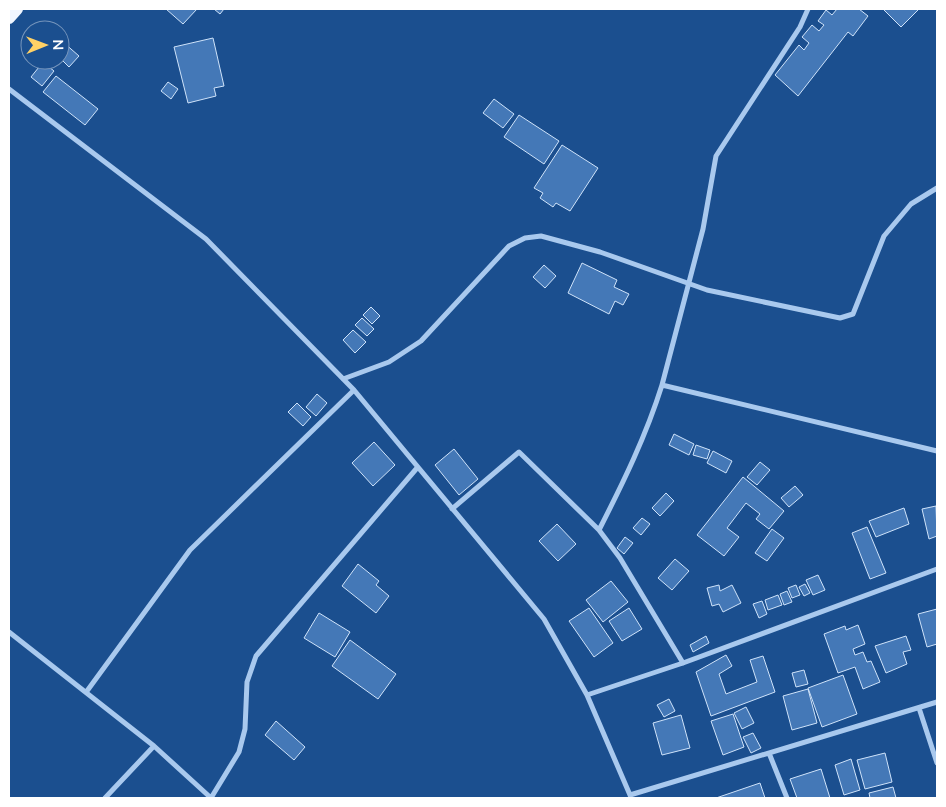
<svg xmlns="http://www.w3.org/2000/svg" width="946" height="807" font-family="Lato,sans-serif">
<rect width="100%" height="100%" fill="#1b4f8f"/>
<path fill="#4478b7" stroke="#cfe3fa" d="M166 9H197L183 24Z
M214 9H224L220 14Z
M837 9H859L868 16 853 36 848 32 798 96 775 75 799 45 804 50 809 43 802 37 812 25 819 31 824 25 818 21 826 10 832 15Z
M883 9H919L901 27Z
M213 38 224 86 214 88 216 96 188 103 174 47Z
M63 42 79 56 69 67 60 58V45Z
M43 62 54 71 42 86 31 77Z
M56 76 98 109 85 125 43 92Z
M168 82 178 89 171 99 161 91Z
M494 99 514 114 503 128 483 113Z
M519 115 559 141 544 164 504 137Z
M562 145 598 168 570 211 556 203 553 207 540 198 543 193 534 188Z
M582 263 617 280 614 287 629 294 623 305 615 301 609 314 568 293Z
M544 265 556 276 545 288 533 277Z
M371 307 380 316 372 324 363 315Z
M362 318 374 329 367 336 355 325Z
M353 330 366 342 355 353 343 340Z
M317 394 327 403 316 416 306 407Z
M297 403 311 417 303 426 288 412Z
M674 434 694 444 689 455 669 445Z
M374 442 395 465 373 486 352 463Z
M696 445 710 450 707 459 693 455Z
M454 449 478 479 459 495 435 465Z
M713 451 732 461 726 473 707 463Z
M760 462 770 470 757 485 747 477Z
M743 477 784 511 769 529 756 519 760 514 746 503 727 528 739 537 724 556 697 535Z
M795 486 803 495 789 507 781 498Z
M666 493 674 501 660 516 652 508Z
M936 506 937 536 929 539 922 509Z
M904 508 909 524 876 537 869 521Z
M642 518 650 524 641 535 633 528Z
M557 524 576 544 558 561 539 541Z
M867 527 886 573 870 579 852 533Z
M772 529 784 538 767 561 755 553Z
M625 537 633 543 624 554 617 548Z
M675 559 689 571 672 590 658 578Z
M358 564 379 581 376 585 389 596 376 613 342 586Z
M818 575 825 590 813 595 806 580Z
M611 581 628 602 603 622 586 600Z
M805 584 810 593 804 596 799 587Z
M719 585 720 591 732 585 741 603 723 612 719 604 712 606 707 588Z
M796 585 800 595 792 598 788 588Z
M787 591 792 602 784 605 780 594Z
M778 595 782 605 768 610 765 600Z
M762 601 767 614 759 618 753 604Z
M589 608 613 643 594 657 569 621Z
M629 608 642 629 622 641 609 621Z
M937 609V644L927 647 918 614Z
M319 613 350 632 335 657 304 638Z
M858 625 865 644 853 649 855 655 863 652 867 662 871 661 880 682 863 689 855 667 838 673 824 634 845 626 846 630Z
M706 636 709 643 693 652 690 645Z
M906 636 911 650 903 652 907 664 886 673 875 646Z
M350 640 396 674 378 699 332 666Z
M726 655 732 666 719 674 726 694 757 682 750 660 763 656 775 692 711 716 696 672Z
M804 670 808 684 796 687 792 673Z
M843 675 857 714 822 727 808 688Z
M808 689 817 723 792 730 783 696Z
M669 699 675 711 664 717 657 705Z
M746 707 754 723 742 729 734 713Z
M733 714 744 747 723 755 711 721Z
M681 715 690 748 662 755 653 723Z
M276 721 305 747 294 760 265 735Z
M753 733 761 748 751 753 743 737Z
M885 753 892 782 865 789 857 760Z
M851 759 860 790 844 795 835 765Z
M821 769 830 798H797L790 779Z
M760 783 765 798H716Z
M893 787 896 798H870L869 793Z"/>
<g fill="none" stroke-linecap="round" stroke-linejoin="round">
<path stroke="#a9c9ee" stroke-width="5" d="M9 89 206 239 354 390 544 619 587 695 630 795
M343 379 389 362 421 341 509 246 525 238 541 236 600 252 707 290 840 318 853 314 884 236 911 204 937 188
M662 385 703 229 716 156 800 27 808 9
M452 509 519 452 599 530 620 558 683 663
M599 530C623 483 646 436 662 385L937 451
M9 632 154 746 211 798 239 752 245 729 247 682 256 656 417 468
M87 691 190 550 354 390
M587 695 683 663 937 569
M919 708 937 763
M769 753 787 798
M105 798 154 746
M631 798 630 795 937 702"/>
<path stroke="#f0f6ff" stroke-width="12" d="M9 18 17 9"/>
</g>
<rect width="946" height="807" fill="none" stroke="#ffffff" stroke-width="20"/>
<g transform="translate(45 45) rotate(89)"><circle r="24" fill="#1b4f8f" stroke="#7695bc"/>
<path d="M0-4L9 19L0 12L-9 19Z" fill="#ffd166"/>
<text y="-8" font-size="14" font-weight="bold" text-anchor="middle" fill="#ffffff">N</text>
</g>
</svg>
